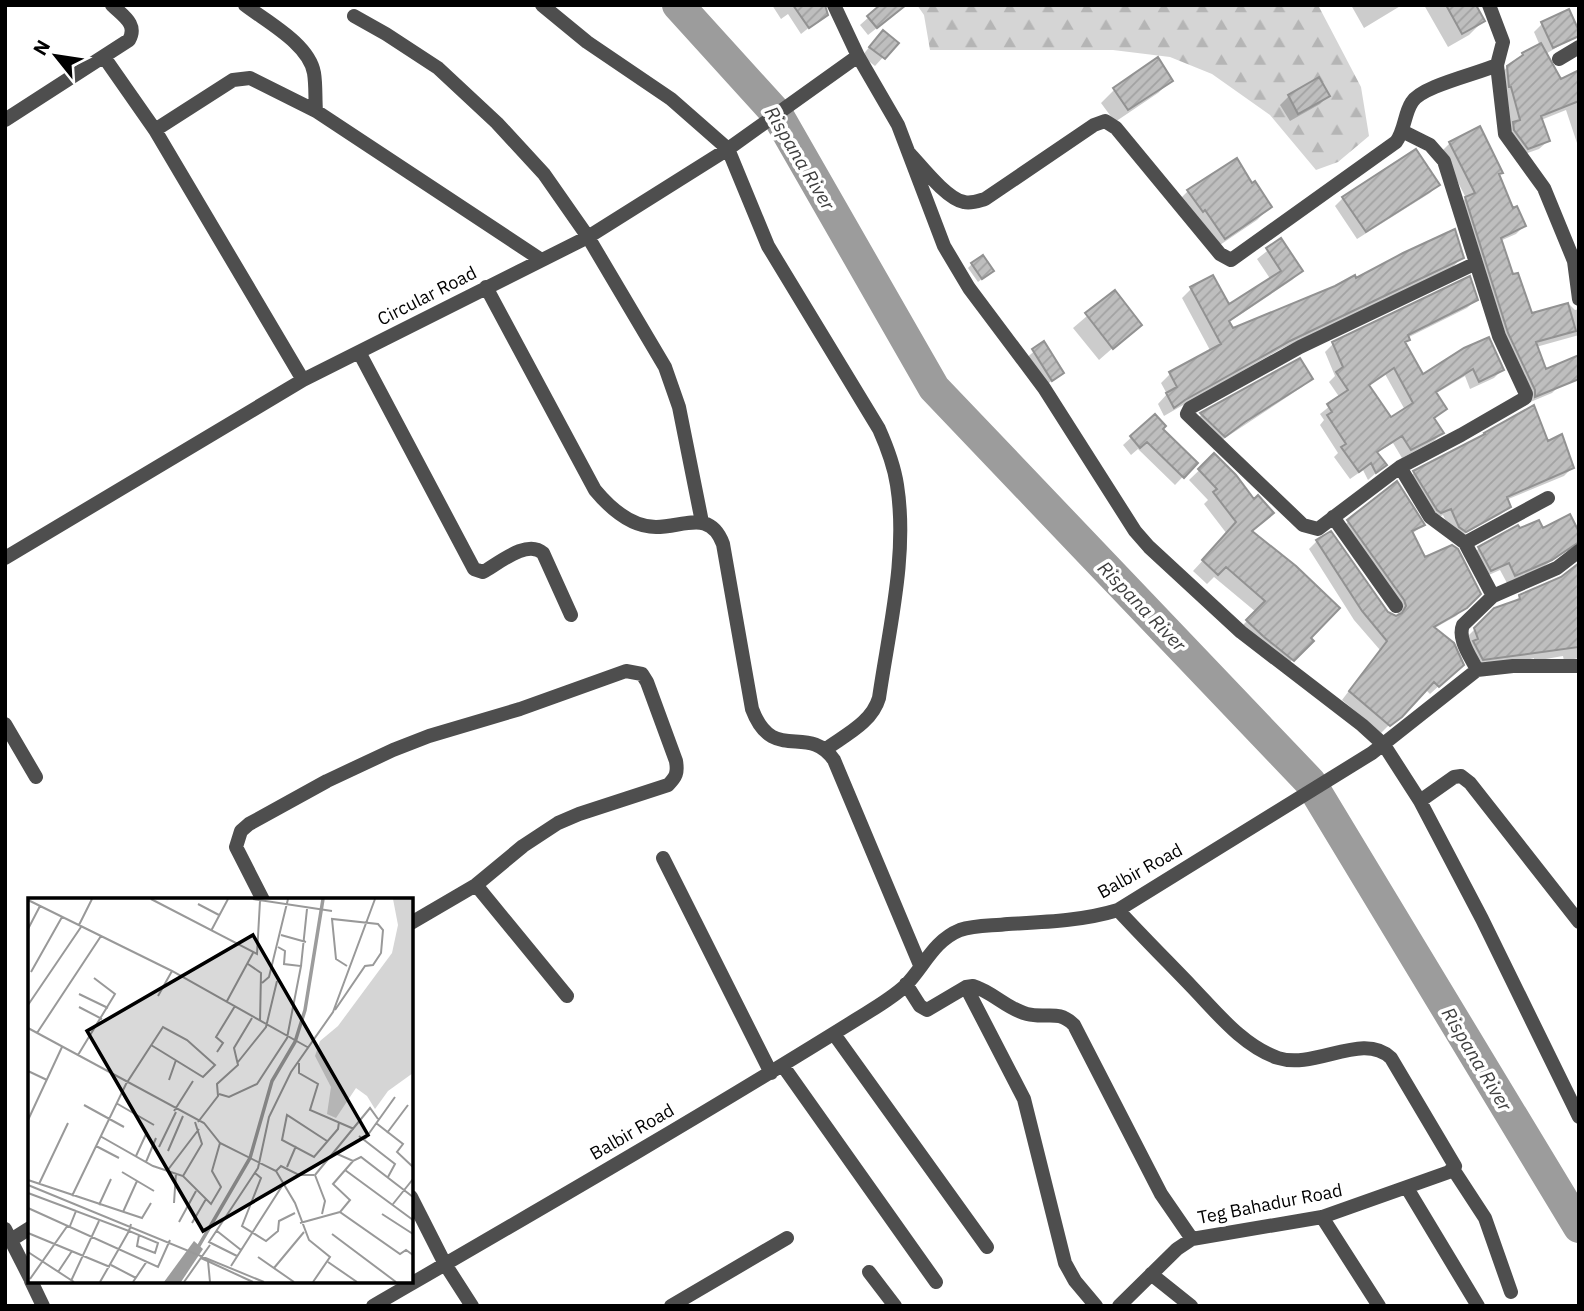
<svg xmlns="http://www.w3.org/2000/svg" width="1584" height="1311" font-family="'IBM Plex Sans',sans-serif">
<defs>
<pattern id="forest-firs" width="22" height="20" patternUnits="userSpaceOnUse" patternTransform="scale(1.75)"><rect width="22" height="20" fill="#d5d5d5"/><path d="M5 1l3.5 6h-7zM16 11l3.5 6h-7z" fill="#b5b5b5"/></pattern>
<pattern id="building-hatch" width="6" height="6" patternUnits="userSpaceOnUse" patternTransform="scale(1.75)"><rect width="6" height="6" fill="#bebebe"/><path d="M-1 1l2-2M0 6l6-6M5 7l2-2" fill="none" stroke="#a2a2a2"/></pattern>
</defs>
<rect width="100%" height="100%" fill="#fff"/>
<path fill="url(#forest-firs)" d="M917 5H1318L1361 87 1369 136 1338 162 1316 170 1270 115 1212 74 1170 57 1113 50H930L924 15Z"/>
<path fill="#0003" fill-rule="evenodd" d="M772 5H823L826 14 801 34 788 14 781 19Z
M1351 5H1402L1364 28Z
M1424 5H1475L1483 21 1469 35 1448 47Z
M892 16 868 35 860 25 869 17Z
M1542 24 1569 40 1544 55 1534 32Z
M875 40 896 43 875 66 862 56Z
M1157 60 1171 81 1158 93 1115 122 1101 103 1114 90Z
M1508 66 1560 82 1579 72V149L1566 110 1541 120 1548 141 1539 149 1519 156 1506 132 1511 127 1500 75Z
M1319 79 1328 96 1320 104 1290 121 1280 105 1289 96Z
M1450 143 1501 172 1498 175 1512 211 1524 226 1516 234 1500 241 1512 277 1531 315 1570 305 1575 310 1579 309V335L1536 347 1545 371 1579 357V379L1559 386 1552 393 1528 403 1458 206 1466 198 1442 151Z
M1236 161 1251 185 1270 207 1257 220 1211 251 1175 204 1188 191Z
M1438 185 1430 193 1357 239 1335 206 1343 198Z
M1281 240 1301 271 1292 280 1228 323 1232 330 1355 280 1462 257 1453 267 1279 350 1164 416 1158 404 1167 394 1161 383 1170 374 1211 352 1182 298 1191 289 1228 306 1271 280 1257 259Z
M972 264 988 274 978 282 968 268Z
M1114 293 1139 325 1099 360 1073 328Z
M1476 300 1467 308 1407 338 1404 344 1422 376 1465 350 1502 370 1494 378 1470 389 1465 376 1435 394 1445 409 1433 420 1442 433 1434 441 1402 458 1393 443 1376 453 1385 465 1376 473 1368 480 1363 470 1350 479 1334 457 1338 453 1320 425 1324 420 1320 414 1340 398 1329 382 1335 376 1325 352 1333 344ZM1385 374 1405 410 1390 419 1368 386Z
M1043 344 1062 372 1043 388 1025 359Z
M1299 360 1311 379 1302 387 1216 444 1193 423 1201 415Z
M1155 416 1161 429 1196 463 1175 485 1138 449 1131 455 1123 445Z
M1481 438 1547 443 1572 468 1564 476 1506 500 1509 507 1501 514 1457 538 1452 534 1443 515 1433 520 1407 480 1415 472Z
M1214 456 1251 532 1311 641 1282 670 1237 631 1256 612 1214 577 1207 584 1193 571 1227 534 1204 504 1208 500 1189 480Z
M1349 521 1423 525 1412 534 1424 559 1479 594 1456 616 1433 629 1453 673 1430 694 1425 689 1381 733 1342 700 1380 650 1354 620 1309 549 1317 541 1391 616H1397L1398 614 1341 529Z
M1542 530 1579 536V546L1574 551H1564L1542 568 1507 583 1500 570 1482 578 1471 557 1479 548Z
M1579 565V658L1564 661 1563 656 1534 661V658L1512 664 1475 667 1467 637 1475 629 1520 597 1564 577Z"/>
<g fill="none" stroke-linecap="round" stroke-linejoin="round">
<path stroke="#9c9c9c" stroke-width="32" d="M678 5 777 114 934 388 1310 782 1579 1227"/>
</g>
<path fill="url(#building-hatch)" stroke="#929292" stroke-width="2" fill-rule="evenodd" d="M793 5H825L828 15 809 28Z
M880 5H906L877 28 867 16Z
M1446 5H1476L1485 21 1462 34Z
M1569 9 1579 31V36L1553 48 1541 22Z
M883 30 899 43 885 59 869 47Z
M1541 43 1561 79 1579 70V101L1541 116 1550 141 1528 149 1514 130 1513 122 1520 120 1511 87H1509L1507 66 1523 55 1522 53Z
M1158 57 1173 81 1128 110 1113 88Z
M1319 77 1330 96 1298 114 1288 95Z
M1480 126 1503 173 1499 174 1513 208 1517 206 1526 226 1501 238 1513 274 1518 273 1532 313 1568 303 1576 331 1536 342 1546 369 1579 355V379L1535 397V390L1508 333 1465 197 1475 193 1449 142Z
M1416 149 1440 185 1366 232 1342 197Z
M1237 158 1252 183 1255 181 1272 207 1225 239 1205 210 1203 212 1187 190Z
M1455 229 1464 258 1290 341 1185 400 1174 408 1166 393 1177 387 1169 372 1221 344 1190 287 1213 275 1229 304 1281 271 1266 248 1281 238 1303 271 1229 321 1233 328 1335 286 1355 275 1356 278 1403 253Z
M983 255 994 271 982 279 971 263Z
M1470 276 1478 300 1408 335 1410 340 1405 342 1423 374 1464 348 1489 337 1504 370 1479 382 1473 369 1436 392 1447 409 1434 418 1444 433 1411 450 1402 436 1377 452 1387 465 1376 473 1371 463 1359 472 1341 447 1346 444 1327 415 1332 412 1327 404 1348 390 1336 372 1343 367 1332 342ZM1394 368 1413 403 1391 417 1369 385Z
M1115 290 1142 325 1113 349 1085 313Z
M1044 341 1064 373 1052 381 1032 349Z
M1300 358 1313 379 1245 422 1225 437 1200 413Z
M1534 405 1548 441 1562 434 1574 468 1507 497 1511 507 1466 532 1459 527 1451 509 1441 513 1437 510 1413 471 1485 434 1484 433Z
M1155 414 1166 426 1163 429 1198 463 1184 478 1147 442 1140 448 1130 436Z
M1214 453 1236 475 1254 499 1258 495 1274 513 1252 531 1296 566 1340 608 1311 638 1314 641 1294 661 1264 637 1246 620 1265 601 1226 567 1218 575 1202 560 1236 522 1213 492 1217 489 1198 469Z
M1397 481 1425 525 1412 531 1425 557 1452 545 1458 549 1481 594 1467 608 1434 627 1454 643 1464 665 1439 687 1434 682 1402 717 1390 726 1349 691 1387 641 1362 611 1316 540 1331 531 1388 612 1396 616 1402 613 1406 606 1404 600 1347 520Z
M1570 514 1579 532V542L1552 560 1515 576 1509 563 1491 571 1478 547 1518 525 1520 528 1539 520 1543 528Z
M1579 563V647L1483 660 1473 641 1478 639 1474 628 1494 608 1520 599 1519 595 1561 577Z"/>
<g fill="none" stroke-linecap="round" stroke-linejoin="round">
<path stroke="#4e4e4e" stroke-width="14" d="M245 5C267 22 309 44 314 73 316 85 315 99 316 111
M542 5 587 42 671 99 728 149 768 246 879 429C887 447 894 465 897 485 908 554 889 629 879 698 872 722 847 734 826 749
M834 5 858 56 898 125 944 246 969 288 1044 388 1135 531 1149 547 1241 632 1362 725 1384 745 1420 801 1482 919 1579 1117
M1489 5 1503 42 1497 65 1505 134 1544 188 1574 261 1579 299
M354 16 386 34 438 68 497 123 544 174 588 237 665 367 679 407 702 522
M104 57 155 130 303 380
M1559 59 1579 47
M5 120 129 40C138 24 123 16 112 5
M155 130 233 80 250 78 316 111 540 259
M1402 131 1430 145 1444 161 1499 336 1526 394 1525 398 1461 435 1400 467 1318 529 1303 525 1187 414 1190 408 1300 347 1474 264
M910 154C922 167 947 199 964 202 971 204 978 201 985 199L1094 125 1105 121 1116 128 1220 254 1231 260 1396 142C1405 130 1404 114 1412 102 1422 86 1477 74 1497 65
M486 287 595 490C610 508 631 527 656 527 684 527 710 509 723 544L752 709C773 765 808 722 834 760L920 965
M359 352 474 569 483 572C499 563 527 539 543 553L571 615
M1400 467 1430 517 1465 543 1493 596
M1333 517 1396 606
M1465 543 1548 498
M5 558 303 380 588 237 728 149 858 56
M1477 670C1471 657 1457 639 1463 625L1493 596 1557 568 1579 551
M5 724 36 777
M1420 801 1454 777 1461 776 1470 783 1579 922
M663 858 771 1073
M476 885 567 996
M263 900 236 847 241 831 249 824 327 781 393 750 429 736 520 709 626 671 642 674 647 682 676 761C678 773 676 777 668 785L579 814 558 823 523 846 476 885 411 923
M1118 910C1142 936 1167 961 1192 987 1217 1013 1243 1046 1278 1058 1315 1070 1363 1031 1391 1058L1455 1166 1449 1172 1322 1217 1192 1239 1177 1249 1119 1306
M906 984 920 1006 927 1010 966 987 973 986C993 992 1007 1009 1027 1014 1047 1019 1058 1009 1074 1025L1161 1194 1192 1239
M966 987 1024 1099 1065 1263 1075 1281 1096 1306
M834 1034 987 1247
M783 1066 936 1282
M1453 1169 1485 1218 1511 1292
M1407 1188 1478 1306
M411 1197 445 1264 472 1306
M1322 1217 1379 1306
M5 1229 30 1278
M11 1240 30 1228
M869 1272 895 1306
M1151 1274 1191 1306
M31 1281 43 1306
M373 1306C535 1212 698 1118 857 1019 873 1009 891 999 905 986 924 967 933 941 960 930 975 925 992 926 1008 924 1044 922 1082 921 1118 910L1372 753 1477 670 1513 666H1579
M671 1306 787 1238"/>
</g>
<g text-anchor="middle" stroke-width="7" stroke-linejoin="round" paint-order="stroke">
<g font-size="18" fill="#000" stroke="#fff">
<text transform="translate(427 296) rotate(-27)" y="6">Circular Road</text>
<text transform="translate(1140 871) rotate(-29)" y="6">Balbir Road</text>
<text transform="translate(632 1132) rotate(-30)" y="6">Balbir Road</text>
<text transform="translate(1270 1204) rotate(-11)" y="6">Teg Bahadur Road</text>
</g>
<g font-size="19" font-style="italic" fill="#3d3d3d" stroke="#fff">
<text transform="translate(800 158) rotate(59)" y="7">Rispana River</text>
<text transform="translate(1142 606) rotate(46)" y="7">Rispana River</text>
<text transform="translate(1477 1059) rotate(59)" y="7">Rispana River</text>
</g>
</g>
<g transform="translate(28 898)">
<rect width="385" height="385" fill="#fff"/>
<path d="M365 1H385V175L360 193 347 211 339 198 328 190 308 220 299 216 303 189 287 158 292 143 310 128 364 55 370 27Z" fill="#d5d5d5"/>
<path d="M166 343 175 351 153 384H136Z" fill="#9c9c9c"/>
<path fill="none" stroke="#9c9c9c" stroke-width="3.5" d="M169 351 222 260 244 183 267 144 277 112 295 1"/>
<path fill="none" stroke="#999" stroke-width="2" d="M123 1 229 56 232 3M225 1 304 13M0 2 144 73 281 150M170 6 191 17M51 27 64 1M0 31 12 8M183 33 200 1M253 37 278 44M220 66 233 75 232 124M273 68 279 11M3 74 34 19M234 85 241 79 260 1M51 96 80 110M130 98 144 73M199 103 225 55M0 107 53 29M51 109 74 121M307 112 337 68 345 67 353 55 355 32 350 26 304 21 308 61 319 68M0 130 176 225 192 245 248 273 267 305 281 342 302 359 285 384M9 135 73 38M189 154 195 145 188 139 207 108M50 157 87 96 66 80M210 164 238 129 249 83M271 165V175L290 186 282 212 326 231M0 173 19 182M141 182 148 162M191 196 201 199 229 186 259 140 273 68 256 66 257 53 250 49M88 205 126 227M56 207 96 229M146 213 165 183M0 222 34 149M170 224 190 198 189 186 210 167 206 150 224 120M348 225 375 246 369 254 385 269M359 235 380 207M72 238 125 268 155 278 183 306 193 289 184 273 192 245M331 238 367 266 360 279M337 241 367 199M299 243 259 217 254 242 286 259 310 231 311 224M68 248 91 260M131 249 148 214M140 253 155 218M307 255 325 263 333 259 385 299M108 258 119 234M325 263 305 286 322 302 312 314 372 356 378 352 385 357M118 264 128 240M259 269 268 248M317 272 385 322M139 273 171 231M248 273 253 268 271 277H286M94 274 126 293M227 275 233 280 214 328 238 343 250 333 251 323 267 315M155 278 174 246 167 224M0 282 114 320 123 305M11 286 40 225M0 287 236 384M0 295 48 313M44 298 98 186 135 129 159 142 187 167 175 179 123 147M146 305 148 275M365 306 385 281M71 307 83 281M0 310 130 369 142 342M95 314 109 283M294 316 297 303 287 277 342 210 350 221M354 316 385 336M151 324 168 293M164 325 178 301M272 325 312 314M103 326 101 333 130 345 127 355 109 348 111 337M42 328 48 313 101 333 72 384M189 333 213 352M0 335 82 369M304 336 368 384M0 354 46 384M209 358 181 344 230 270 241 219 263 174 305 114 347 1M230 359 266 384M173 360 225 384M180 363 182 384M300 364 329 384M83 367 108 380M203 368 256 285M246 370 276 334M30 374 44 353M2 381 40 327M43 383 71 323M105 384 119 363M156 384 182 347"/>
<path fill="#000" fill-opacity="0.15" stroke="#000" stroke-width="3.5" d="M225 37 340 237 175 333 59 133Z"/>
<rect width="385" height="385" fill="none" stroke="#000" stroke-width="3.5"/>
</g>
<rect width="1584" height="1311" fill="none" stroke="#000000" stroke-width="14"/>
<g transform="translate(56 56) rotate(300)" stroke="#ffffff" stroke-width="5" paint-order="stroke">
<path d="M0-5L12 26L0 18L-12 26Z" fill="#000000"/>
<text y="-10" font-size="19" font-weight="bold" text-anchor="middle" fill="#000000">N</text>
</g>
</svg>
